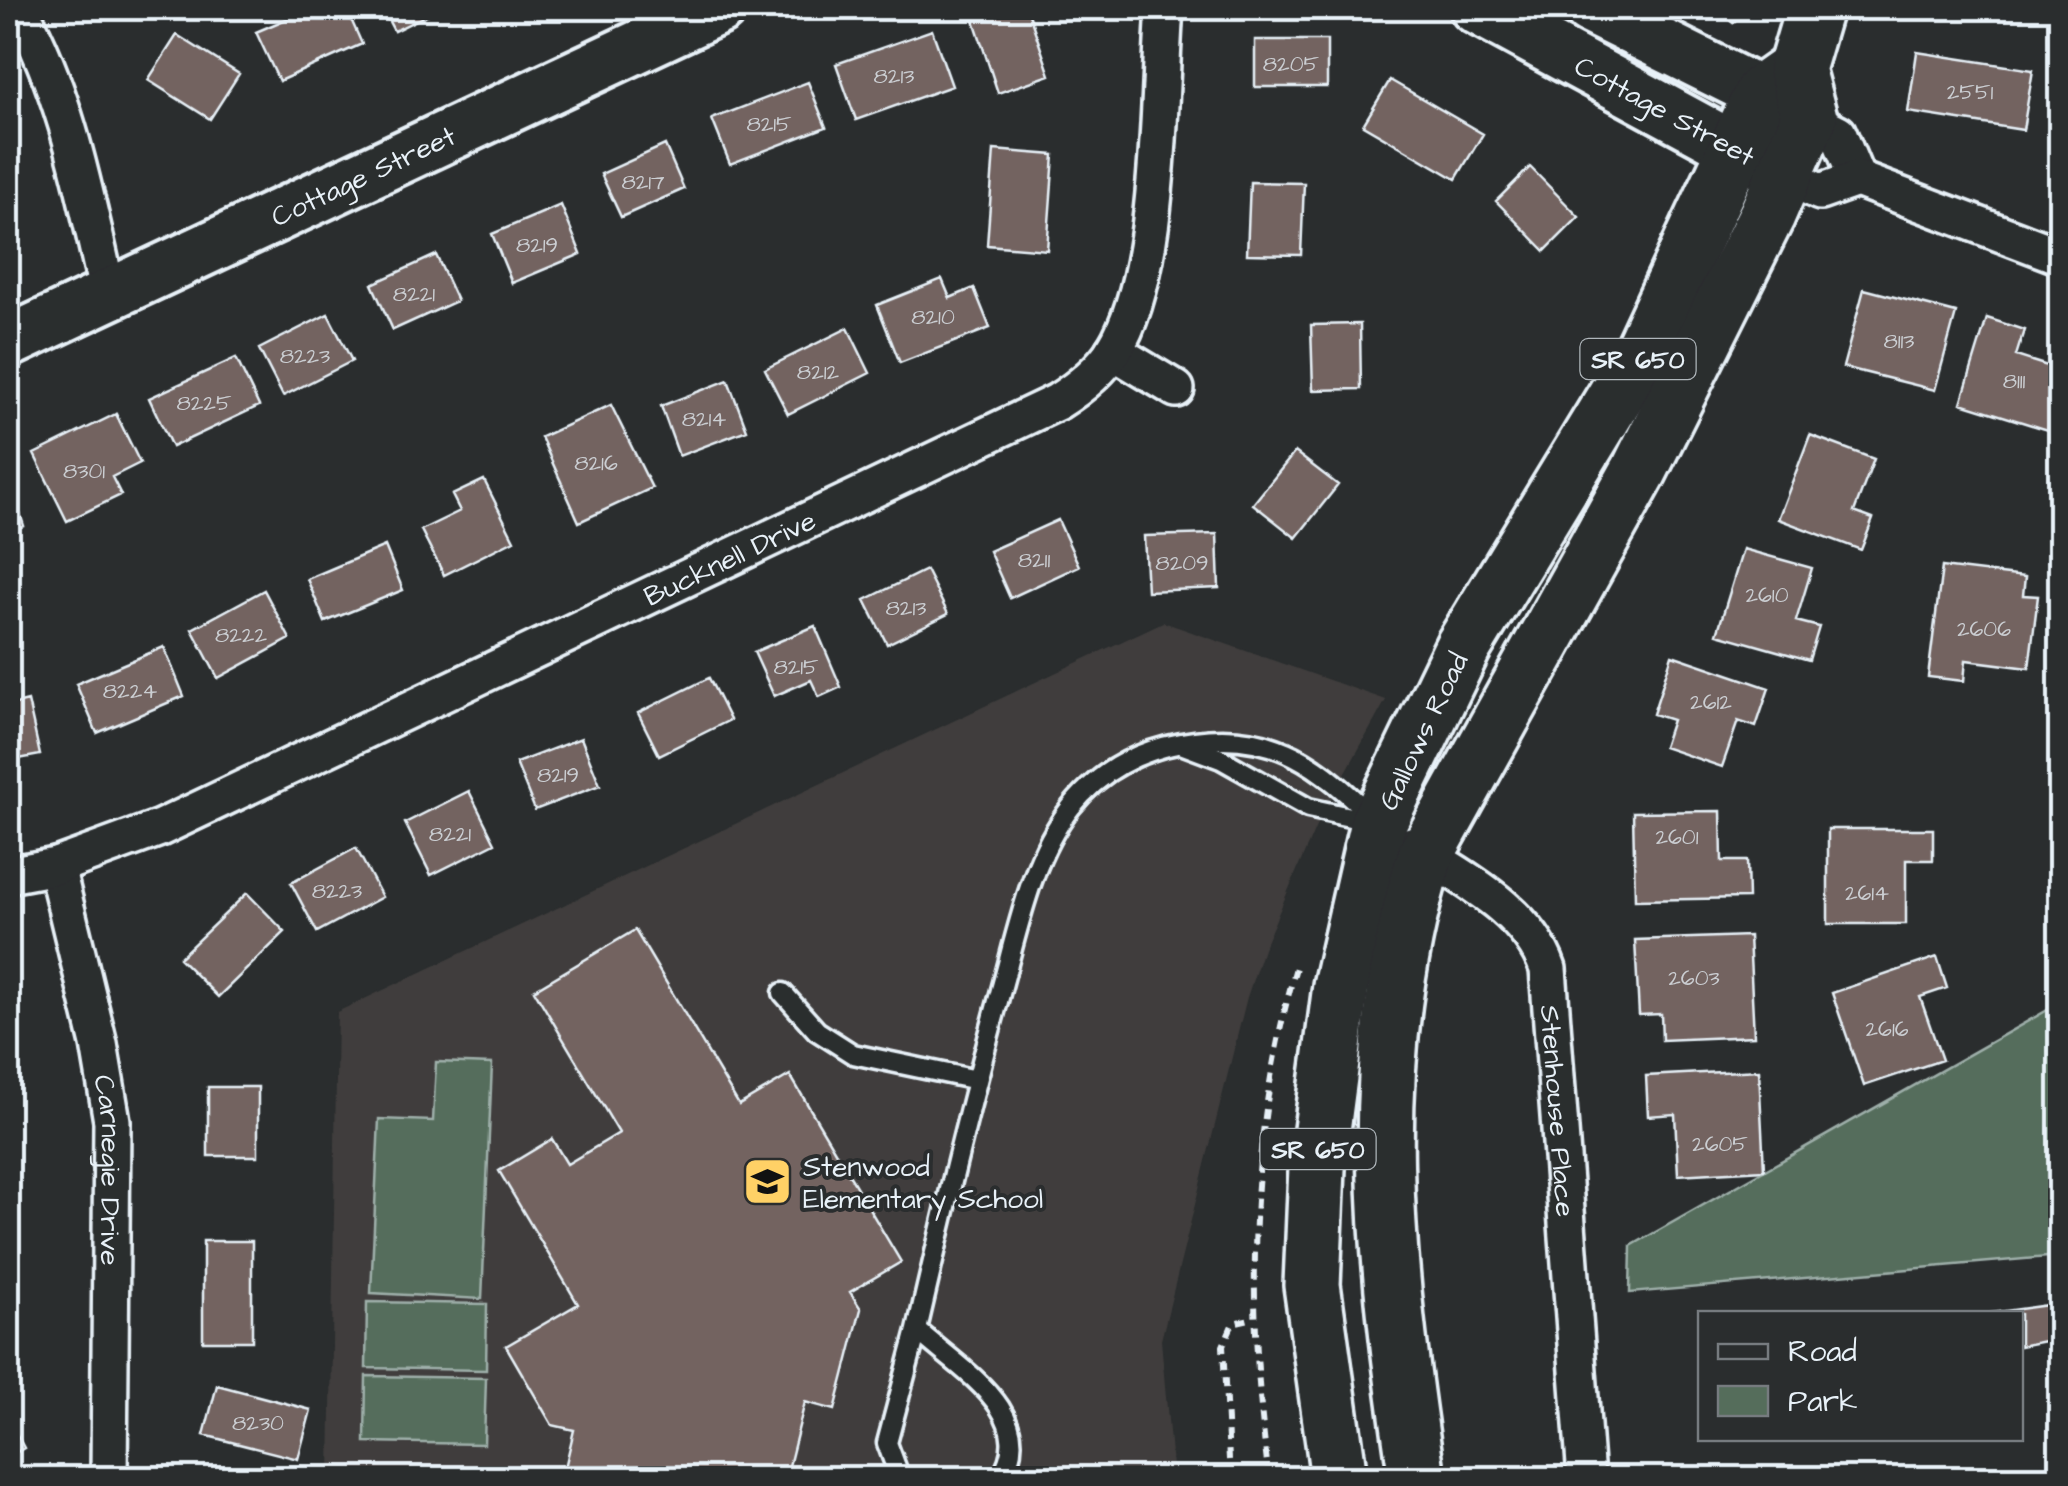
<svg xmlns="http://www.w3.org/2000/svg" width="2068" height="1486" font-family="'Architects Daughter',sans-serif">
<rect width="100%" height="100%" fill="#2a2d2e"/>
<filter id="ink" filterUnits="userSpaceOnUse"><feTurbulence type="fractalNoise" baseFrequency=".01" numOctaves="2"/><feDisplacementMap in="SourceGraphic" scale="20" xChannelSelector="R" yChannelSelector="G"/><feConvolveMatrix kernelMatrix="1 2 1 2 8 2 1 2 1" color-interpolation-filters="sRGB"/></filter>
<g filter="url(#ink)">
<path fill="#403e3d" d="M1163 622 1386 700 1317 824 1263 949 1247 997 1161 1340 1173 1478H330L337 1012Z"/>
<path fill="#556d5b" stroke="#9eafaa" stroke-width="2.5" d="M2060 1003V1256L1630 1293 1631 1246Z
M436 1062 492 1064 482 1299 371 1293 379 1119 433 1121Z
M367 1302 487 1304 486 1370 366 1368Z
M366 1376 486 1378 484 1444 365 1442Z"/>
<path fill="#736461" stroke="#e8f1f8" stroke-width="2.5" d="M312 8H346L362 44 279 81 256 32Z
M382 8H441L394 31Z
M970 8H1027L1050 75 998 93Z
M932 30 952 86 856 120 836 64Z
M177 35 239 74 210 119 148 80Z
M1255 40H1327V87H1255Z
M1917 52 2033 70 2023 130 1908 112Z
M1390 80 1483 134 1456 179 1363 125Z
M808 82 826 127 730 164 712 119Z
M665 145 684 189 621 217 601 174Z
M994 150 1054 155 1047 250 987 245Z
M1530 167 1579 217 1545 251 1496 201Z
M1250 182 1304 183 1301 255 1247 254Z
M561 205 581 254 512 283 492 234Z
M436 255 457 301 393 330 372 284Z
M942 279 950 298 974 288 990 328 900 363 877 305Z
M1864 289 1956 313 1935 390 1843 367Z
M328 314 352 361 283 396 259 349Z
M1987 318 2024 330 2016 356 2060 370V389L2048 430 1961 403Z
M1360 324 1361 389 1313 390 1311 325Z
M848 328 870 373 788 414 765 369Z
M236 358 259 406 172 447 149 398Z
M728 380 747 430 679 456 661 406Z
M611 405 652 488 579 522 541 437Z
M116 414 140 463 112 477 121 495 67 521 34 454Z
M1810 435 1874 459 1854 512 1873 519 1861 550 1778 519Z
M1295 452 1338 485 1296 538 1253 504Z
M8 475 24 526 8 531Z
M484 480 514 540 444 575 421 530 460 511 452 495Z
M1058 520 1079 566 1010 598 989 551Z
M1217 534 1219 588 1147 591 1144 536Z
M385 546 403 590 325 622 307 579Z
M1743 549 1812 568 1796 621 1819 627 1809 660 1717 634Z
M1942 567 2025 577 2023 595 2038 596 2029 668 1966 660 1964 681 1928 677Z
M926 570 948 614 887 644 865 600Z
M264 590 290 639 218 678 192 629Z
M815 626 841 687 819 697 811 680 774 696 754 652Z
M164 647 184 696 97 733 76 684Z
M1672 655 1769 688 1756 727 1738 721 1722 767 1663 747 1672 720 1653 714Z
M709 678 730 720 659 755 638 713Z
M28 701 40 755 8 761V706Z
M581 738 600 785 535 810 516 763Z
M469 791 495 843 431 875 405 823Z
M1721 811 1722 861H1747L1748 898 1635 900 1633 812Z
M1828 829H1933V860H1906V924H1828Z
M356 848 382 897 317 932 291 883Z
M247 893 285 932 218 997 179 958Z
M635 930 739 1105 790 1075 901 1262 850 1292 861 1309 835 1410 805 1402 786 1478H549L551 1469 564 1472 574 1430 552 1425 506 1346 578 1304 499 1171 552 1139 567 1164 619 1133 534 990Z
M1749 936 1754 1036 1662 1040 1661 1014 1639 1015 1635 940Z
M1937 957 1947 988 1920 997 1942 1060 1864 1086 1832 993Z
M1759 1070 1764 1170 1678 1175 1675 1114 1648 1116 1646 1076Z
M208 1087H258V1156H208Z
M203 1241H252V1341H203Z
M2048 1305 2055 1339 2020 1346V1314H1984Z
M217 1385 311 1410 298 1459 204 1435Z
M8 1418 24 1448 8 1457Z"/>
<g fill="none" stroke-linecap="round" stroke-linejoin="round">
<defs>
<path id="lane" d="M1181 744 1221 759 1308 808 1373 822
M783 993 817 1031 853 1054 977 1080
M917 1330C943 1217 970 1103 1001 990 1018 929 1031 858 1071 807 1103 767 1146 747 1195 741 1276 730 1320 766 1374 819
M900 1478 887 1443 917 1330C958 1368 1042 1414 1000 1478"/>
<g id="street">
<path d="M19 8C68 97 85 195 108 294"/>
<path d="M1809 118 1838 133 1857 179"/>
<path d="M1785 176 1820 192 1857 179 2060 256"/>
<path d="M1113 351 1176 389"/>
<path id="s1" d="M1412 845C1462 878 1528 910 1548 969L1586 1478"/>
<path id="s2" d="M56 866 99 1044 112 1121 109 1478"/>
<path id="s3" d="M8 875 56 866 160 828 1057 402C1079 388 1100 372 1114 350 1162 273 1158 100 1165 8"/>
</g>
<g id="secondary">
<path id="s4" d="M1476 8 1770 167"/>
<path d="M1589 8 1800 113"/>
<path id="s5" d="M8 342 720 8"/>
</g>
<g id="primary">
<path id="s6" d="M1339 1478 1312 1285 1317 1168 1341 986 1378 823 1463 647 1638 359 1762 93 1796 69"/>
<path d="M1417 1478C1386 1269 1361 1060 1426 854L1639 471 1767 215 1809 118 1796 69 1814 8"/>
</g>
</defs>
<use href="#lane" stroke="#e8f1f8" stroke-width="25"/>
<use href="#street" stroke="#e8f1f8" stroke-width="42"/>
<use href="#secondary" stroke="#e8f1f8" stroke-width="58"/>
<use href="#primary" stroke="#e8f1f8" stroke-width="62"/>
<path stroke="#e8f1f8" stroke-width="6" stroke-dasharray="10 8" stroke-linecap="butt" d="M1731 23 1743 8
M1230 1478 1223 1346 1233 1323 1254 1318
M1269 1478C1246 1308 1248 1131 1297 964"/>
<use href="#lane" stroke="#2a2d2e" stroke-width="18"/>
<use href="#street" stroke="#2a2d2e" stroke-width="35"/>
<use href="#secondary" stroke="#2a2d2e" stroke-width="50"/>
<use href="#primary" stroke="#2a2d2e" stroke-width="55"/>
</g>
</g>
<defs>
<symbol id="school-square" viewBox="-11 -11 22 22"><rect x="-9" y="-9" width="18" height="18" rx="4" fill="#ffd166" stroke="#2a2d2e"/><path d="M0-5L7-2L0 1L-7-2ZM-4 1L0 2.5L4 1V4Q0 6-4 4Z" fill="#111"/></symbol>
</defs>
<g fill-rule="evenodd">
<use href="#school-square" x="740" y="1154" width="55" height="55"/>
</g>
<g text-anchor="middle" stroke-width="8" stroke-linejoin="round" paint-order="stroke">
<g font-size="22" fill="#cbced2">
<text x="1291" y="71">8205</text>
<text x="894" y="83">8213</text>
<text x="1970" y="99">2551</text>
<text x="769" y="131">8215</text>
<text x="643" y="189">8217</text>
<text x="537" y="252">8219</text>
<text x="414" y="301">8221</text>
<text x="933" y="324">8210</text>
<text x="1899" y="348">8113</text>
<text x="305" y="363">8223</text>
<text x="818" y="379">8212</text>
<text x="2014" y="388">8111</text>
<text x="204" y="410">8225</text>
<text x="704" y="426">8214</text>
<text x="596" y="470">8216</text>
<text x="84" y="478">8301</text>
<text x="1034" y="567">8211</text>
<text x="1182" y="570">8209</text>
<text x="1767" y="602">2610</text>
<text x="906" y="615">8213</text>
<text x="1984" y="636">2606</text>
<text x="241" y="642">8222</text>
<text x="796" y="674">8215</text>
<text x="130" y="698">8224</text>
<text x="1711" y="709">2612</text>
<text x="558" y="782">8219</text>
<text x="450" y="841">8221</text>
<text x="1677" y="844">2601</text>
<text x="337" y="898">8223</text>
<text x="1867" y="900">2614</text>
<text x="1694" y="985">2603</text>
<text x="1887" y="1036">2616</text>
<text x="1720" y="1151">2605</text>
<text x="258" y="1430">8230</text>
</g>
<g fill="#2a2d2e" stroke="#afb6bb" stroke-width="2.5">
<rect x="1580.5" y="339" width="115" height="40" rx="8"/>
<rect x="1260.5" y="1129" width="115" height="40" rx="8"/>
</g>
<g font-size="25" font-weight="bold" fill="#e8f1f8">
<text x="1638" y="368">SR 650</text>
<text x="1318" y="1158">SR 650</text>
</g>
<g font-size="28" fill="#e8f1f8" stroke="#2a2d2e">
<text dy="10" stroke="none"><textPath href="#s4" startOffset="215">Cottage Street</textPath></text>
<text dy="10" stroke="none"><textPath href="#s5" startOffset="392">Cottage Street</textPath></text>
<text dy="10" stroke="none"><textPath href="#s3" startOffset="790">Bucknell Drive</textPath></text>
<text dy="10" stroke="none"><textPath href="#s6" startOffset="765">Gallows Road</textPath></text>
<text dy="10" stroke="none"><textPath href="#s1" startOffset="330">Stenhouse Place</textPath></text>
<text dy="10" stroke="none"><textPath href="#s2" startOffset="310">Carnegie Drive</textPath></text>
</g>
<g font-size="28" fill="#e8f1f8" stroke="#2a2d2e" text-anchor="start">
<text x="803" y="1176">Stenwood<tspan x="803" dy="32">Elementary School</tspan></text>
</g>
</g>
<rect width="2068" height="1486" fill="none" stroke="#2a2d2e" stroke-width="40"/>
<rect x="20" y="20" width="2028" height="1446" fill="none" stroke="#e8f1f8" stroke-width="4" filter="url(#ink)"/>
<rect x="1698" y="1311" width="325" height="130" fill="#2a2d2e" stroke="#767b7f" stroke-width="2.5"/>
<rect x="1718" y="1344" width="50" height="15" fill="#2a2d2e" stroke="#767b7f" stroke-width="2.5"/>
<text x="1788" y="1361" font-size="30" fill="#e8f1f8">Road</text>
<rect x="1718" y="1386" width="50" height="30" fill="#556d5b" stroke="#767b7f" stroke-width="2.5"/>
<text x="1788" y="1411" font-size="30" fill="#e8f1f8">Park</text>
</svg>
